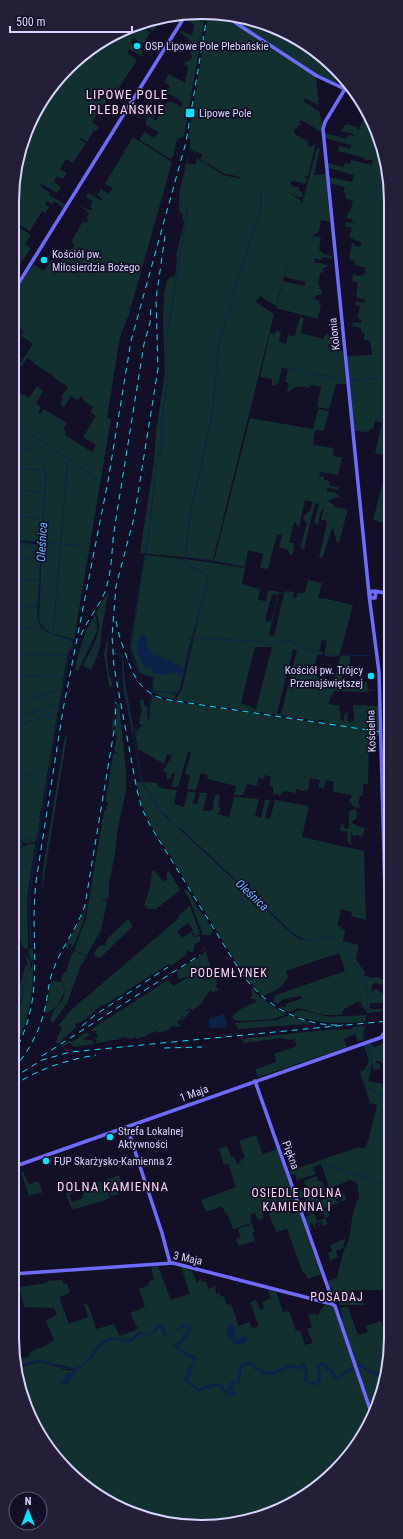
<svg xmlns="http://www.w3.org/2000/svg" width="403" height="1539" font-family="'Roboto Condensed',sans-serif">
<rect width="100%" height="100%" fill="#130f26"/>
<path fill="#12302f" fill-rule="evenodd" d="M163 16 153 31 146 27 145 29 150 33 143 44 133 38 130 43 143 52 141 56 129 49 127 53 137 60 118 89 116 87 113 92 110 89 107 94 101 91 98 95 106 100 92 122 99 127 96 131 94 130 87 142 81 138 80 140 86 143 73 163 66 159 60 169 67 173 63 179 57 176 54 182 61 187 57 193 42 184 40 186 50 193 49 195 66 205 64 208 54 201 52 204 47 201 45 204 49 207 45 213 42 211 30 231 18 224 16 226 31 235 25 244 31 248 15 272 16 165 44 96 96 44Z
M186 16H205L184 137 177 139 173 157 170 159 140 140V138L145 132 154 138 159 132 146 125V120L150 116 155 120H157C157 114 165 108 167 102H172L182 107V102L172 95 166 94 170 86 164 82 169 74 185 83 188 67 183 64 191 59 192 55 190 54 192 42 179 31H181L191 35 193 33 194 24 185 18Z
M208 16H226L316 77 319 106 305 98 303 101 320 112 323 133 301 120 299 123 301 124 300 126 298 125 297 128 293 130 295 134 308 142V146L313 147 315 141V147L308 176 304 177 307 179 305 184 294 181 291 182 290 184 294 187H299V190L303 194 302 197H298L285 190 300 200 302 204 317 148 320 149 314 175 326 174 330 222 321 220 319 231 316 234H314L313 236 321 237 319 249 322 253 333 257 332 259 323 257 322 258 323 260 316 259V257L314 263H320L329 266 322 269 324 272 320 273 318 285H320L319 289 322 290 321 295H317L314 299 320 301 319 303 321 305 318 319 276 308 283 281 304 286 306 282 284 277 292 245 276 306 260 296 256 301 257 303 274 314 213 560 140 553 154 462 156 431 165 372 163 319 164 295 167 280 171 277 175 276 177 256 176 255 184 224V220H182L183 215 179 211V194L188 156 189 154 187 164H196L197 158 223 175 243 179 237 176 225 174 200 159 203 155 191 149 190 152V140L188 138Z
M229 16H238L286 32 336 68 338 71 335 80 337 81 336 84 320 77 242 26Z
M367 112 372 118 389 177V456L375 453 382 423 375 421 373 429H370L369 432 354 431 346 356 372 355 370 342 368 340H363L365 334 361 332V328L352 326 353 322 361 323 362 320 357 318 360 306 355 305 356 301 364 303 365 300 356 297 358 282 352 281 353 274 358 276 364 275 366 268 354 265 355 261 349 260 352 243H354L353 245 359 247 362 244 360 242 349 237 352 228 345 226 346 222 356 224 352 221V219L347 218 348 212H350L353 201 345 198 346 193 343 192 345 187 329 183V177L352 182 354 175 328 168 327 163 343 167 345 163 350 164 351 160 372 165 373 160H367L358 156 338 151 339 146 350 149 352 145 325 138V133L346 139 348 135 355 136 351 133 341 131 344 126 347 124 356 127 358 131Z
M133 137 172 162 131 307H128L117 300 131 309 120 337 107 418 111 419 74 639H72C58 634 44 635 39 619L42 545 41 543 14 540 15 401 20 393 29 398 37 386 43 391 36 403 41 407 38 413 40 414 44 409 67 423 63 429 66 432 65 435 92 452 96 445 83 437 96 416 90 412 93 407 83 400V398L81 396 78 400 71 396 64 407 60 403 63 398 61 397 68 387 53 377V376L33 363 34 362 27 358 21 367 19 365 33 344 21 336 24 331 15 326V293L33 264 44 271 51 260 84 280 60 264 69 249 71 250 75 245 71 242 83 221 86 223 88 220 86 218 89 213 79 205 91 211 92 208 90 206 93 201 86 197 88 193 102 201 103 199 97 195 101 189 109 194 113 188 105 184Z
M300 317 304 318 301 333 323 339 325 335 328 333 329 336 338 339 339 336 341 337V344L338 346 329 344 328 347 333 350H342L343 353 346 384H336L329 409 317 407 321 387 311 385 310 388C302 386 294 385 289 392H287L289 383 285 382 288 369 282 368 279 381 275 386 272 385V379L260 377 270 333 275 334 276 331 281 332 279 342 286 344 288 335 294 336 295 335Z
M318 409 329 411 324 431 315 430 313 445 334 448 333 456 342 458 338 475 320 472 319 476 324 477V480L330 481 329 485 339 487 338 490 328 488 327 490V492H334L339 495V497L329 500V502L333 504 335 507 348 509 339 543 336 542V537L334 535V530L332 528 323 557 322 558 319 557 327 523 326 520H321L324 507 321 511 318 524 314 523 319 504 315 503 304 549 300 548 307 523 304 520 303 517 310 510 313 502 305 500 299 527 297 526 296 522 294 523 289 543H293L294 546 293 554 290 555 288 550 279 547 282 535 277 534 268 569 260 568 263 554 248 550 245 567 214 561 250 418 313 429Z
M389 458V524L373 520Z
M14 541 41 545 37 613C39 638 56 632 73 642L71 651H68L41 811H40V813L39 817 40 818 37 838 35 842H29L30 843 25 844 28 842 24 843 23 841 22 846 14 849Z
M145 555 201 561 245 568 242 584 260 589 258 600 266 601 268 590 285 593 286 591 294 592 293 597 296 598 298 593H305L308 580 322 583 318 598 323 599V598L353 605 340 654C336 658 329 657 324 655L327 641 322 640 319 651 323 652 322 655H317L314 672 318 673 317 677 334 681 340 657 342 656H350V673L343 672 340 689H348L351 687 353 679 354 682 358 681 360 684 362 679 363 682H367L368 690H377L364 692 334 691 328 704 340 706 338 710H340L341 720 344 721V716L347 712H348L347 720 350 723 354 720 353 705 378 706 379 730 377 731 379 732V736H369L368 784H363V796L358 795 360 797 358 803 361 807C354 809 353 805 349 801L353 795 333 792 334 782 326 780 324 788 318 787 320 780 310 778 308 790 302 791 297 789 296 790 297 792 295 793 284 791 279 796 277 794H273V787L269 785 271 777 265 775 264 779 258 778 257 786 247 784 243 795H234L236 786 207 779 208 775 201 773 196 790 187 789 190 775 185 774 191 753 188 752 178 787H173L171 784 173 782 175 773 172 774 170 779H167V773L163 771 172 756 167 754 164 764 140 750H138L135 733 143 725 139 724 142 708 140 706 141 704 139 701 142 699 144 700V705L147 707V719L149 720 152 695 165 700 376 731 324 723V721L319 720 318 721 175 700 176 699 166 698 162 696 160 697 158 694 154 693 153 690 154 677 142 674 139 671 131 647ZM279 593 284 594 274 636 269 635ZM272 594 278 595 271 622 265 620ZM201 607 182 689 176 699 175 696 176 694 158 692V691L175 693 179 692 190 643ZM255 647H272L256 709 241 703ZM293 649 297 650 281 714 277 713Z
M107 594H108L102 627 100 647 97 657 91 670 83 665C91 649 105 631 96 613Z
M95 615 97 623V631L78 671 75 670C79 650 84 632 95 615Z
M108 635 107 657 109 677H111L115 706 113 732C111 728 112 724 113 719 115 707 114 697 112 686H109L104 654Z
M115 652 123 656 125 682 134 732 132 733 123 687 122 658 119 655H114Z
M117 704H119L126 770V791L117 833 115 853 109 884V897L105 900 99 899 107 902 101 930 87 955 74 951 86 918 104 811 107 810 106 805 108 806V803L106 802V798L113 754 117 753 114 750 117 738 115 732Z
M65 736 67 737 42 890 43 869Z
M136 782H141L161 811 170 821V819L162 812 142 782 158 783 157 786 164 789 177 790 174 804 184 807 188 791 196 793 193 803 197 804 200 793H207L203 810C206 812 212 811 214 808L213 804 215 796 218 794 220 795 218 807 221 808 218 814 229 817 234 797 259 799 255 816 261 818 265 800H270L265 818 270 819 275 800 309 806 302 837 364 851 366 920 351 916 352 912 341 909 337 927 340 926 341 929 345 930 343 941 359 945 356 959 363 970 365 971 364 975 371 978 377 977 385 981 383 985 375 983 372 985 371 991 378 989 379 992 386 994V1003H370V1009H385V1011L367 1013 365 1009 361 1006 362 1003 357 1002 344 1009 342 1015H323L298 1008 289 1012 280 1007 281 1006 285 1007 286 1004 302 998 300 996 284 999 277 1004 274 1002 273 1000 276 995 345 971 339 953 286 971 288 977C284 987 272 993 262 996L244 975 152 827 144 811ZM180 828 293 933 301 938 308 940H301L293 935 179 829Z
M356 809 357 818 351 822 358 826 365 828 362 837 358 835 354 836 351 832V845L347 840 348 832 339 830 343 823 344 828 348 829 349 826V811Z
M33 843 35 844V847L27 897 28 944V947L26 949 22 946 13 920V873L15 872 13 850Z
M152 871H155L163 881 167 880V872L169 871 180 890 156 909H148L144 905 150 888Z
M184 889 190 892C193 906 207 917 213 931L211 935H203L189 898 185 893Z
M88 898C86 912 79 941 70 950L72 944H69L68 949 65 947 84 912Z
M190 906 200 934 195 936 192 931 193 930 188 923 177 931 182 938 191 932 194 937 200 936V941L194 945V951L190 952 186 950 187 954 171 966 168 964 105 1005H102L83 1021 75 1024 76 1027 59 1043H55L57 1041V1037L62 1029 59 1025 71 1010 179 918 178 916Z
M128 919 133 926 100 958 95 956 94 953 99 946 105 945 108 938Z
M204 946 211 968 180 979 178 978 177 971 203 954 205 951 203 948Z
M33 948C34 986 32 1016 13 1051V1024L21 1003 31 967H32C34 960 26 957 29 949Z
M23 951C25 955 29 958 30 962 32 973 18 1009 13 1020V1013L25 967 28 964Z
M73 951 87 956 81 965 67 1003 53 1023 50 1020C53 1004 73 1000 61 979L64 972H66L72 954 74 953Z
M211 970 217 981 216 987 219 990 211 992V989L201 1004 192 1011 190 1008 186 1010 185 1012 189 1010 190 1012 183 1019V1016H181L184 1022 180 1019 179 1021H177L179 1025 181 1024 180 1027 172 1026 169 1029 162 1032 158 1033 157 1031 147 1034 148 1035 137 1039 135 1037 132 1039 124 1037 116 1040H110L105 1042 96 1043 97 1040 94 1038 98 1037V1035L96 1034V1031H91L92 1029 168 980 173 986 187 978Z
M51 981 62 982 65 990 58 1005 48 1013 45 1012Z
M251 989 272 1006 287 1014 274 1019 242 1021 234 1020 232 1016C239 1010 247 1005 256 1002V1000L250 998 252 995Z
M301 1010 329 1017 366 1015 365 1022 362 1021V1022C337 1024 314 1023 290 1014Z
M289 1015 310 1022 309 1024 238 1029 235 1023 277 1020Z
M364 1026 363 1039 358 1042 355 1034 345 1038 344 1040 347 1047 259 1077 256 1074V1069L276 1062 274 1054 297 1046 294 1039 290 1040 281 1038 244 1043 243 1040 248 1038 326 1030 352 1029 353 1027Z
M87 1032 90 1036 84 1038V1039L86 1040H92L94 1044 74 1047 70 1043 62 1047 61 1046 70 1040 71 1042 73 1041Z
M384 1041 386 1048H388L387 1063 376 1061V1063L380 1064V1065L379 1066 381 1067 377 1070 373 1069V1062L368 1081 383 1084 382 1088 388 1089V1305L383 1290H353L358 1303H364V1305H340C334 1299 332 1295 332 1288L330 1287 327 1280 328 1281 337 1278C338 1271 340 1264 342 1257 343 1251 347 1245 349 1240 351 1229 352 1206 359 1199L357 1183 350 1180 328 1189 329 1186 321 1164 313 1167 316 1174 297 1180 295 1174 291 1175 289 1171 356 1148H365L368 1141 377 1105 370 1103 360 1072 365 1069 369 1061 364 1045 368 1042 375 1047 382 1044Z
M256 1135 262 1153 261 1154V1155L277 1149 321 1274 308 1279 305 1273H303L287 1229 276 1232 267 1209 262 1211 264 1218 258 1220 255 1213 250 1215 252 1223 233 1229 227 1213H225L222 1206 206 1212 201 1200 236 1187 228 1164 224 1165 219 1149 227 1146 231 1157 234 1156 237 1164 241 1163 240 1160 245 1158 239 1141Z
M23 1171 28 1183 32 1184 34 1182H39L44 1197 41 1192 29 1196 21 1172Z
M119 1175 124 1189 118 1191 119 1194 111 1196 106 1180Z
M317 1176 318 1181 322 1182 325 1190 316 1193 315 1192 320 1190 319 1186 317 1189 311 1186 310 1189 311 1195 300 1198H298L296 1191 305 1190 306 1186 304 1181Z
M104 1180 110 1198 113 1197 77 1210 98 1202 75 1209 71 1208 66 1194 67 1192 80 1188 69 1195 72 1202 83 1198 82 1195 84 1194 82 1188 91 1185 97 1200 92 1185Z
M333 1189 337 1202 342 1201 339 1194 344 1193 346 1200 306 1215 309 1212 307 1206 302 1208 301 1201 317 1195 319 1201 325 1199 322 1193Z
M327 1210 330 1216 325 1218 328 1224 323 1226 322 1222H318L320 1227H319L316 1221V1224L314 1225 316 1228 315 1229 312 1223H310L311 1226H310L312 1230H310L305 1218 307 1216 314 1213 317 1221 325 1218 323 1211Z
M252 1224 255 1232 252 1233 255 1241 239 1246 236 1239 240 1237 238 1229Z
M345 1239 343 1248 336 1251 338 1257 330 1260 328 1253 332 1252 330 1245Z
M158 1266 171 1300 190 1294 181 1267 192 1271 197 1283 200 1279 198 1272H195V1270L197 1271 202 1282 206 1281 208 1289 215 1286 216 1294 220 1293 221 1297 224 1296 227 1305 231 1304 239 1326 249 1322 252 1328 259 1326 250 1302 256 1300 260 1310 264 1309 262 1302 271 1298 268 1290 276 1292 283 1312 289 1311 296 1331 300 1330 305 1345 313 1343 307 1329 312 1327 308 1315 315 1313 316 1315 320 1314 319 1311 322 1309 325 1304 329 1306 330 1305 334 1308 337 1315 363 1393 340 1319 343 1318 340 1308 348 1307 358 1335 368 1332 366 1326 381 1321 384 1330 387 1329V1374L365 1432 317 1488 251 1520 189 1527 118 1508 59 1463 26 1410 18 1367 41 1362 67 1370H74L73 1368 41 1361 17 1365 16 1360 29 1357 30 1352 45 1346 54 1340 46 1321 57 1314 54 1308 24 1307 19 1287 47 1283V1281L62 1280 64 1284H67L70 1293 60 1297V1299L69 1324 88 1317 84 1304H87L91 1312 96 1329 114 1324 120 1336 138 1329 130 1313 145 1307 139 1289 149 1285 148 1282 154 1279 151 1267Z"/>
<path fill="#0c2248" d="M141 634H146L148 640 146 642 148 645 145 646 150 649 153 655H158C163 660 166 659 171 661 175 663 178 666 183 668L182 677 180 674 175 673 162 675 153 673 152 669H147L145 668C141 660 132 647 140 640L139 637Z
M224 1014 227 1022 226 1027 215 1028 209 1027V1019Z
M229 1323 233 1325 235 1329V1338H237L238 1340 241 1337 244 1336 248 1338 247 1342 238 1345H235L226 1333Z
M157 1324C160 1325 165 1327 166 1330 166 1332 165 1333 166 1334L174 1332 181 1325H187V1327C178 1327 172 1336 163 1335V1331L159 1327 153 1334 149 1336 144 1334 139 1335C127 1351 121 1334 106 1342 99 1345 97 1354 92 1358 87 1363 80 1367 76 1372 72 1376 72 1382 67 1385L64 1383 59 1386 58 1383H61L68 1372 71 1374 75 1369H66L41 1362 18 1366 19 1364C26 1363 35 1359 43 1360 52 1362 64 1369 73 1368 90 1365 92 1344 106 1339 116 1335 121 1340 130 1340L138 1332 149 1334 153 1332Z"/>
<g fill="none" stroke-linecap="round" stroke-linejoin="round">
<path stroke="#0c2248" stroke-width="1" d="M287 368 345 380
M350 380 389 378
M15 423 96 478
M15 433 42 462 46 472 38 607C37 634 53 634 75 641
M15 450 29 451
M15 468 43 470
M15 490 42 492
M15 516 40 518
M14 539 39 542
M14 542 31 545
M41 542 80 546
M33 545 42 546
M14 557 38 558
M185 557 191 510 212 416 219 342 261 206C263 200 259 197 262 191
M186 557 233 564
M14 579 37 580
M14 606 36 607
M14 628 41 629
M53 633 68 458
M196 638 265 642
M280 641H290L322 654
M81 643 90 645
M92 646 99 648
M116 653 121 655 123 657V680L142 783 163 814 293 934C311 947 327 932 339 941L368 985 367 1015
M14 654 57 655
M58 655H66
M324 655H339
M342 655H344
M346 655 372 656
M14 676 62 677
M180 688 208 579C205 570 188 569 185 560
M153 691 178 693 180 690
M152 693 153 677 139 673 134 662 130 645 149 531 157 461 162 447V417L168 375 166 357 167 336 187 212V209L181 207 180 195
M14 702H21
M14 705 60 689
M59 713 71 641
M14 719 56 705
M14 727 52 714
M133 732 147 723 151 695
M14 780 46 769
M23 841 37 836
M14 844 22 841
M18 864H27
M28 864H32
M13 865 17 864
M31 945 29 896 58 716
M30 957 31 949
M13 1017 18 1007 29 964
M366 1022C365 1028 363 1036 365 1041 371 1063 378 1055 364 1077L366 1089H373L376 1094 379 1096 385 1090H388
M323 1164 375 1181
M376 1181 388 1185
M237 1283 238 1286"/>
<path stroke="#0c2248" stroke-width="3" d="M185 1326H189L190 1330 180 1343 175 1346 176 1347 182 1350 188 1357 190 1355 193 1356 195 1359 192 1368 189 1369 188 1372 190 1374 186 1378V1381C193 1384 194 1387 199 1390L213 1385H220L224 1392 230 1393 234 1396 235 1394 229 1387H232V1382L237 1383 239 1381 240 1367 248 1363 253 1364 256 1369H260L263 1374 269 1373 275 1374 278 1371 290 1366 297 1368 303 1365 307 1372 305 1380 315 1384C323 1379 318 1373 319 1366L321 1364 326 1366 327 1370 332 1371 336 1378C344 1377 342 1374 348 1371 352 1369 354 1370 358 1366H363L370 1372 386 1377"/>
<path stroke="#6f6bff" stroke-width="3.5" d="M228 16 236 23 317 76 345 89
M348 84 325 122 323 129 369 594
M15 289 185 16
M375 591 389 594
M370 596 372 598H375L376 593 372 591 369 595 379 672 388 1003
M382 1036 388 1028
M255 1081 333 1302
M127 1127 162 1233 170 1263
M13 1167 388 1035
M12 1274 173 1263 332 1304 335 1306
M335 1306 372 1415"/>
<path stroke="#00e5ff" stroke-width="1" stroke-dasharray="6 5" stroke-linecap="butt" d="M165 236 156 299 158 369 134 518 116 586 112 636 114 667 137 790 142 809 151 827 240 971C263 1005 301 1027 343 1025
M116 621C118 632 121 642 125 652 133 676 141 695 169 700L388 733
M81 635C87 620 98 608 104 594 113 572 111 548 115 525L144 344 150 323 151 305
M82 1026 95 1015 168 967
M164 1048 202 1047
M13 1055C49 992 27 941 37 875L63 710 108 481 131 341 186 142 207 16
M42 1056 200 955
M13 1069C30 1051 41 1028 46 1004 48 992 49 979 54 968 62 946 78 927 85 905L115 725 116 702
M13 1078 42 1060 70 1052 388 1021
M13 1086C38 1069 66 1060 96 1055"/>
</g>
<g fill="#00e5ff" stroke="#130f26" stroke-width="1.5">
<circle cx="137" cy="46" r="4"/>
<rect x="185" y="108" width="10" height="10" rx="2"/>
<circle cx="44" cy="260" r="4"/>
<circle cx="371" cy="676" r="4"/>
<circle cx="110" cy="1137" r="4"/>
<circle cx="46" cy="1161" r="4"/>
</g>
<g text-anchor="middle" stroke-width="3.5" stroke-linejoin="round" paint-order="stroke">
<g font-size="11" fill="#d9d4ff" stroke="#130f26" text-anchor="start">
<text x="145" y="50">OSP Lipowe Pole Plebańskie</text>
<text x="199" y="117">Lipowe Pole</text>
<text x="52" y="258">Kościół pw.<tspan x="52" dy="13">Miłosierdzia Bożego</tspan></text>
<text x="363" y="674" text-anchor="end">Kościół pw. Trójcy<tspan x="363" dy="13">Przenajświętszej</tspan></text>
<text x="118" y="1135">Strefa Lokalnej<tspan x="118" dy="13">Aktywności</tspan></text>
<text x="54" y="1165">FUP Skarżysko-Kamienna 2</text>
</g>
<g font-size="11" fill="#d9d4ff" stroke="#130f26">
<text transform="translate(334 334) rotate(-96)" y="4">Kolonia</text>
<text transform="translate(371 731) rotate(-92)" y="4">Kościelna</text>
<text transform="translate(194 1093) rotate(-20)" y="4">1 Maja</text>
<text transform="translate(291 1155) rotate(70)" y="4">Piękna</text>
<text transform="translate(188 1258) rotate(12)" y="4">3 Maja</text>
</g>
<g font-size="12" font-style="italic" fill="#62b6ff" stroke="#130f26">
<text transform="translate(42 542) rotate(-87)" y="4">Oleśnica</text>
<text transform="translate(252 895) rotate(43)" y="4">Oleśnica</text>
</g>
<g font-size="12" letter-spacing="1" fill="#ffd6f0" stroke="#130f26">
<text x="229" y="977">PODEMŁYNEK</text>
<text x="297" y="1197">OSIEDLE DOLNA<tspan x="297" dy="14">KAMIENNA I</tspan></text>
<text x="337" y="1301">POSADAJ</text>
</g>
<g font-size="13" letter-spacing="1" fill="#ffd6f0" stroke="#130f26">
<text x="127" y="99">LIPOWE POLE<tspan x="127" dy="15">PLEBAŃSKIE</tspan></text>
<text x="113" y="1191">DOLNA KAMIENNA</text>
</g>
</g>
<path d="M0 0H403V1539H0ZM201 19H202A182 182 0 0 1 384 201V1338A182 182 0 0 1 202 1520H201A182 182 0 0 1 19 1338V201A182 182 0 0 1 201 19Z" fill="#231f37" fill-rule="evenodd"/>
<path fill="none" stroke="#d9d4ff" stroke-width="2" d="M201 19H202A182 182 0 0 1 384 201V1338A182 182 0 0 1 202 1520H201A182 182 0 0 1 19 1338V201A182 182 0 0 1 201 19Z"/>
<g transform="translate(28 1511)"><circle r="19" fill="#130f26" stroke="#625e7d"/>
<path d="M0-3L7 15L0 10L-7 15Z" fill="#00e5ff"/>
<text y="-6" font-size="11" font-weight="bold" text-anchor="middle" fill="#d9d4ff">N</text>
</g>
<path d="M10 26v6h122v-6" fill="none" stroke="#d9d4ff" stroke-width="2"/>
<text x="16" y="26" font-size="12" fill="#d9d4ff" stroke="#130f26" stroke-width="3" paint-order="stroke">500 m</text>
</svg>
